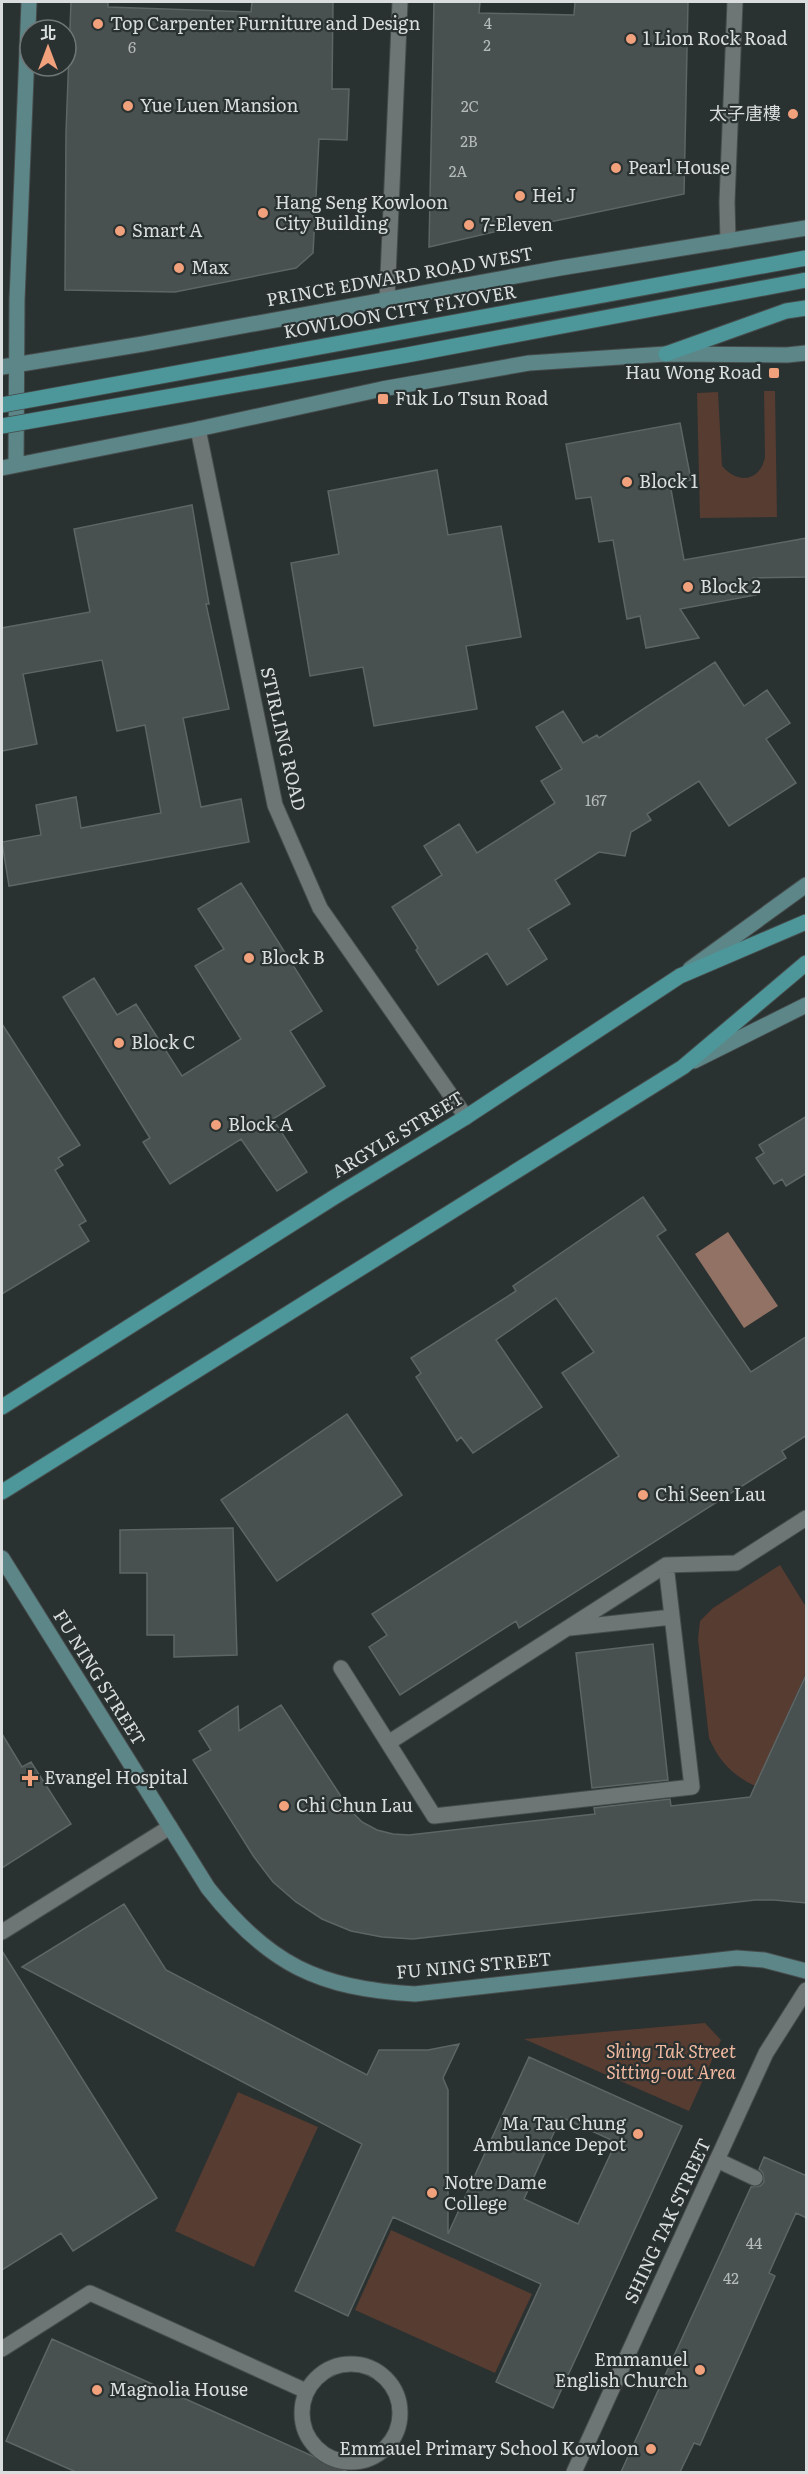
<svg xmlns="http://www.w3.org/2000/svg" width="808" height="2474" font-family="Literata,'Noto Sans TC',serif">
<rect width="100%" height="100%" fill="#2a3131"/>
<path fill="#563c31" d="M764 391H775L777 517 700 518 697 393 718 392 722 466C738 484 760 482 765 457Z
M780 1565 806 1607V1673L755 1786C732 1775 719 1761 709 1738L698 1639 700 1621 713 1608Z
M705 2023 721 2040 689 2111 524 2039Z
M238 2092 318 2127 254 2267 175 2231Z
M391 2230 532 2294 495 2373 355 2310Z"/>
<path fill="#917264" d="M728 1232 778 1306 744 1328 695 1254Z"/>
<path fill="#485050" stroke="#5d6565" stroke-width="1.5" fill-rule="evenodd" d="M71 2H108V7L251 12 252 2H333L332 89H349L347 140 319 139 313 253 296 268 175 292 65 290 66 132Z
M434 2H480L479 13 574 15 575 2H688L684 194 545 223V220L429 247Z
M680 423 691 480 670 484 684 560 807 538V577L753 578 756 595 680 609 699 638 646 648 640 616 627 619 613 540 599 542 591 497 576 499 566 444Z
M437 470 448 535 501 526 521 637 466 646 477 709 374 726 363 667 310 676 291 563 339 554 328 491Z
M192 505 209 604H206L229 709 183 718 201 807 241 799 249 842 9 886 2 842 41 835 36 805 76 797 81 828 161 813 145 725 117 731 102 660 23 674 37 744 2 751V628L90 612 74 529Z
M715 662 744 706 767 690 790 723 766 739 796 783 729 826 699 781 647 814 651 820 631 832 625 856 599 852 555 880 570 904 528 929 547 959 507 985 487 953 438 985 416 950 418 948 392 907 442 875 424 846 459 824 477 853 555 803 541 781 562 769 536 727 563 711 583 743 597 735 599 738Z
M241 883 322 1011 290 1031 325 1086 273 1119 307 1172 277 1191 241 1139 170 1184 143 1142 150 1138 63 997 94 978 117 1015 136 1004 182 1076 241 1039 195 966 224 949 198 909Z
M2 1024 80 1145 58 1158 63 1165 55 1170 86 1221 79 1225 89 1241 2 1294Z
M807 1116V1173L786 1186 782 1179 774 1184 756 1158 764 1153 759 1145Z
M643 1197 666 1230 657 1236 751 1372 807 1336V1435L782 1451 786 1458 519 1628 516 1621 400 1695 369 1647 387 1635 372 1614 619 1456 562 1373 594 1352 556 1298 496 1340 542 1407 473 1453 461 1437 457 1441 416 1377 421 1373 411 1358 516 1291 513 1286Z
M347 1414 402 1495 277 1581 221 1500Z
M233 1528 237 1655 174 1657V1635H147V1573H120V1530Z
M653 1644 668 1780 592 1788 576 1653Z
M807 1673V1903L774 1900H755L413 1939 382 1937 351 1931 322 1919 296 1902 273 1882 254 1857 193 1760 211 1750 199 1731 238 1706 239 1731 281 1705 350 1810 362 1822 377 1830 393 1834 409 1835 595 1814 594 1808 670 1799 671 1806 750 1797Z
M2 1734 22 1767 31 1762 71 1824 2 1868Z
M124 1904 166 1970 367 2075 379 2050H428L459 2044 443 2078 448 2090V2234L529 2057 682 2126 553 2408 496 2382 541 2284 393 2217 348 2316 295 2291 362 2144 22 1967ZM561 2117 616 2142 578 2224 524 2199Z
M2 1951 157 2198 73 2251 61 2233 2 2270Z
M764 2157 807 2176V2218L796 2213 769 2273 775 2276 700 2445 694 2443 680 2472H621L751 2187 760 2186 764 2182 763 2173 759 2169Z
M52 2339 348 2472H76L6 2441Z"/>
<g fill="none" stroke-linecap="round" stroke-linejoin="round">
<defs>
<path id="lane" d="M570 1628 672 1617
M341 1668 434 1816 692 1787 666 1565
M388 1743 666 1565 736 1563 806 1518
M717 2160 755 2178
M2 2349 90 2293 306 2391
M302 2413a49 49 0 1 1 98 0a49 49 0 1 1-98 0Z"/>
<path id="street" d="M728 241 727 202 735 2
M387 299 400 2
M198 429 275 805 320 908 466 1117
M2 1932 170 1827
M574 2472 766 2053 806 1990"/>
<path id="secondary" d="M2 367 143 344 560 268 806 228
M16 465 17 300 29 2
M2 468 198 429 382 389 529 363 666 354 787 355 806 353
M690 969 806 885
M694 1061 806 1005
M2 1558 208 1888C268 1964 319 1989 415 1994L737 1958 764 1960 806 1971"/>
<path id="primary" d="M666 354 786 311 806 308
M2 1407 336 1196 466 1117 680 976 806 922
M2 1492 683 1067 806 963"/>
</defs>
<use href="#lane" stroke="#464c4c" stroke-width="17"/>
<use href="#street" stroke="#464c4c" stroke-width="17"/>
<use href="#secondary" stroke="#464c4c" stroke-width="17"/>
<use href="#primary" stroke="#464c4c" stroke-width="17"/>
<use href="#lane" stroke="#6d7575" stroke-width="15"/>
<use href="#street" stroke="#6d7575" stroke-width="15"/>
<use href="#secondary" stroke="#5d8688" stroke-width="15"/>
<use href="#primary" stroke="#4d979a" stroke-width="15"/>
<defs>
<path id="primary-bridge" d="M2 405 806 258
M2 426 407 355 806 280"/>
</defs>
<use href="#primary-bridge" stroke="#464c4c" stroke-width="17" stroke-linecap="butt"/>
<use href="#primary-bridge" stroke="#4d979a" stroke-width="15"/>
</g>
<g fill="#f1a17c" stroke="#2a3131" stroke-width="2">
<circle cx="98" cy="24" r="6"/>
<circle cx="631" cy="39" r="6"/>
<circle cx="128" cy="106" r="6"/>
<circle cx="793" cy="114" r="6"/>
<circle cx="616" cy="168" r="6"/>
<circle cx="520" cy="196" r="6"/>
<circle cx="263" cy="213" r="6"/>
<circle cx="469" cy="225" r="6"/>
<circle cx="120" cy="231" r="6"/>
<circle cx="179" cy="268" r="6"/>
<rect x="768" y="367" width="12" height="12" rx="3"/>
<rect x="377" y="393" width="12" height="12" rx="3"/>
<circle cx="627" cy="482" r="6"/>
<circle cx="688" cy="587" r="6"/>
<circle cx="249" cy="958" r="6"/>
<circle cx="119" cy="1043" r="6"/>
<circle cx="216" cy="1125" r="6"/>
<circle cx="643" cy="1495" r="6"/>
<path d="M27 1769h6v6h6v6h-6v6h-6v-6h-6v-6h6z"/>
<circle cx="284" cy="1806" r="6"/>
<circle cx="638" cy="2134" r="6"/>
<circle cx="432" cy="2193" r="6"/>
<circle cx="700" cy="2370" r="6"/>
<circle cx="97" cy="2390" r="6"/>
<circle cx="651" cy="2449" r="6"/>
</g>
<g text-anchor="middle" stroke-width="4.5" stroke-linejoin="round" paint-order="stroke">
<g font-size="15" fill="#b5baba">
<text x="488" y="29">4</text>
<text x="487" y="51">2</text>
<text x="132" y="53">6</text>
<text x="470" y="112">2C</text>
<text x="469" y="147">2B</text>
<text x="458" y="177">2A</text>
<text x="596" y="806">167</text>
<text x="754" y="2249">44</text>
<text x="731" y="2284">42</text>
</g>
<g font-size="18" fill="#d9dddd" stroke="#2a3131" text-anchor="start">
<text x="110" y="30">Top Carpenter Furniture and Design</text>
<text x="643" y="45">1 Lion Rock Road</text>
<text x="140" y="112">Yue Luen Mansion</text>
<text x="781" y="120" text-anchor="end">太子唐樓</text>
<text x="628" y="174">Pearl House</text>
<text x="532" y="202">Hei J</text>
<text x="275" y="209">Hang Seng Kowloon<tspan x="275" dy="21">City Building</tspan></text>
<text x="481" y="231">7-Eleven</text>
<text x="132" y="237">Smart A</text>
<text x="191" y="274">Max</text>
<text x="762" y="379" text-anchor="end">Hau Wong Road</text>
<text x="395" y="405">Fuk Lo Tsun Road</text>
<text x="639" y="488">Block 1</text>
<text x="700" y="593">Block 2</text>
<text x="261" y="964">Block B</text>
<text x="131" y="1049">Block C</text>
<text x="228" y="1131">Block A</text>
<text x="655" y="1501">Chi Seen Lau</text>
<text x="44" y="1784">Evangel Hospital</text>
<text x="296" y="1812">Chi Chun Lau</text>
<text x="626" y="2130" text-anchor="end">Ma Tau Chung<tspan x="626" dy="21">Ambulance Depot</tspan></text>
<text x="444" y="2189">Notre Dame<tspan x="444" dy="21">College</tspan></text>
<text x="688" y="2366" text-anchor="end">Emmanuel<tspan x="688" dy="21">English Church</tspan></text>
<text x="109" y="2396">Magnolia House</text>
<text x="639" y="2455" text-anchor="end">Emmauel Primary School Kowloon</text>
</g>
<g font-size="18" fill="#d9dddd" stroke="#2a3131">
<text transform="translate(400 277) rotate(-10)" y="6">PRINCE EDWARD ROAD WEST</text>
<text transform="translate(400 312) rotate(-10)" y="6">KOWLOON CITY FLYOVER</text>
<text transform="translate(283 739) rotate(77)" y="6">STIRLING ROAD</text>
<text transform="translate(398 1135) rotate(-31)" y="6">ARGYLE STREET</text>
<text transform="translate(99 1678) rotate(58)" y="6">FU NING STREET</text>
<text transform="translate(474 1966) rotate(-5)" y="6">FU NING STREET</text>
<text transform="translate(668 2221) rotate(-65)" y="6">SHING TAK STREET</text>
</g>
<g font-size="18" font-style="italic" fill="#f1b99f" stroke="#2a3131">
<text x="671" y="2058">Shing Tak Street<tspan x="671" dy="21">Sitting-out Area</tspan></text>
</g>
</g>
<rect width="808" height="2474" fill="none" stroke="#d9dddd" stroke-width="6"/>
<g transform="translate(48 48)"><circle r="28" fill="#2a3131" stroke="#707676" stroke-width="1.5"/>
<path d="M0-4.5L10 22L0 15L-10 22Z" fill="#f1a17c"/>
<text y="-9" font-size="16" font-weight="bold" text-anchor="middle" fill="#d9dddd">北</text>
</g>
</svg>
